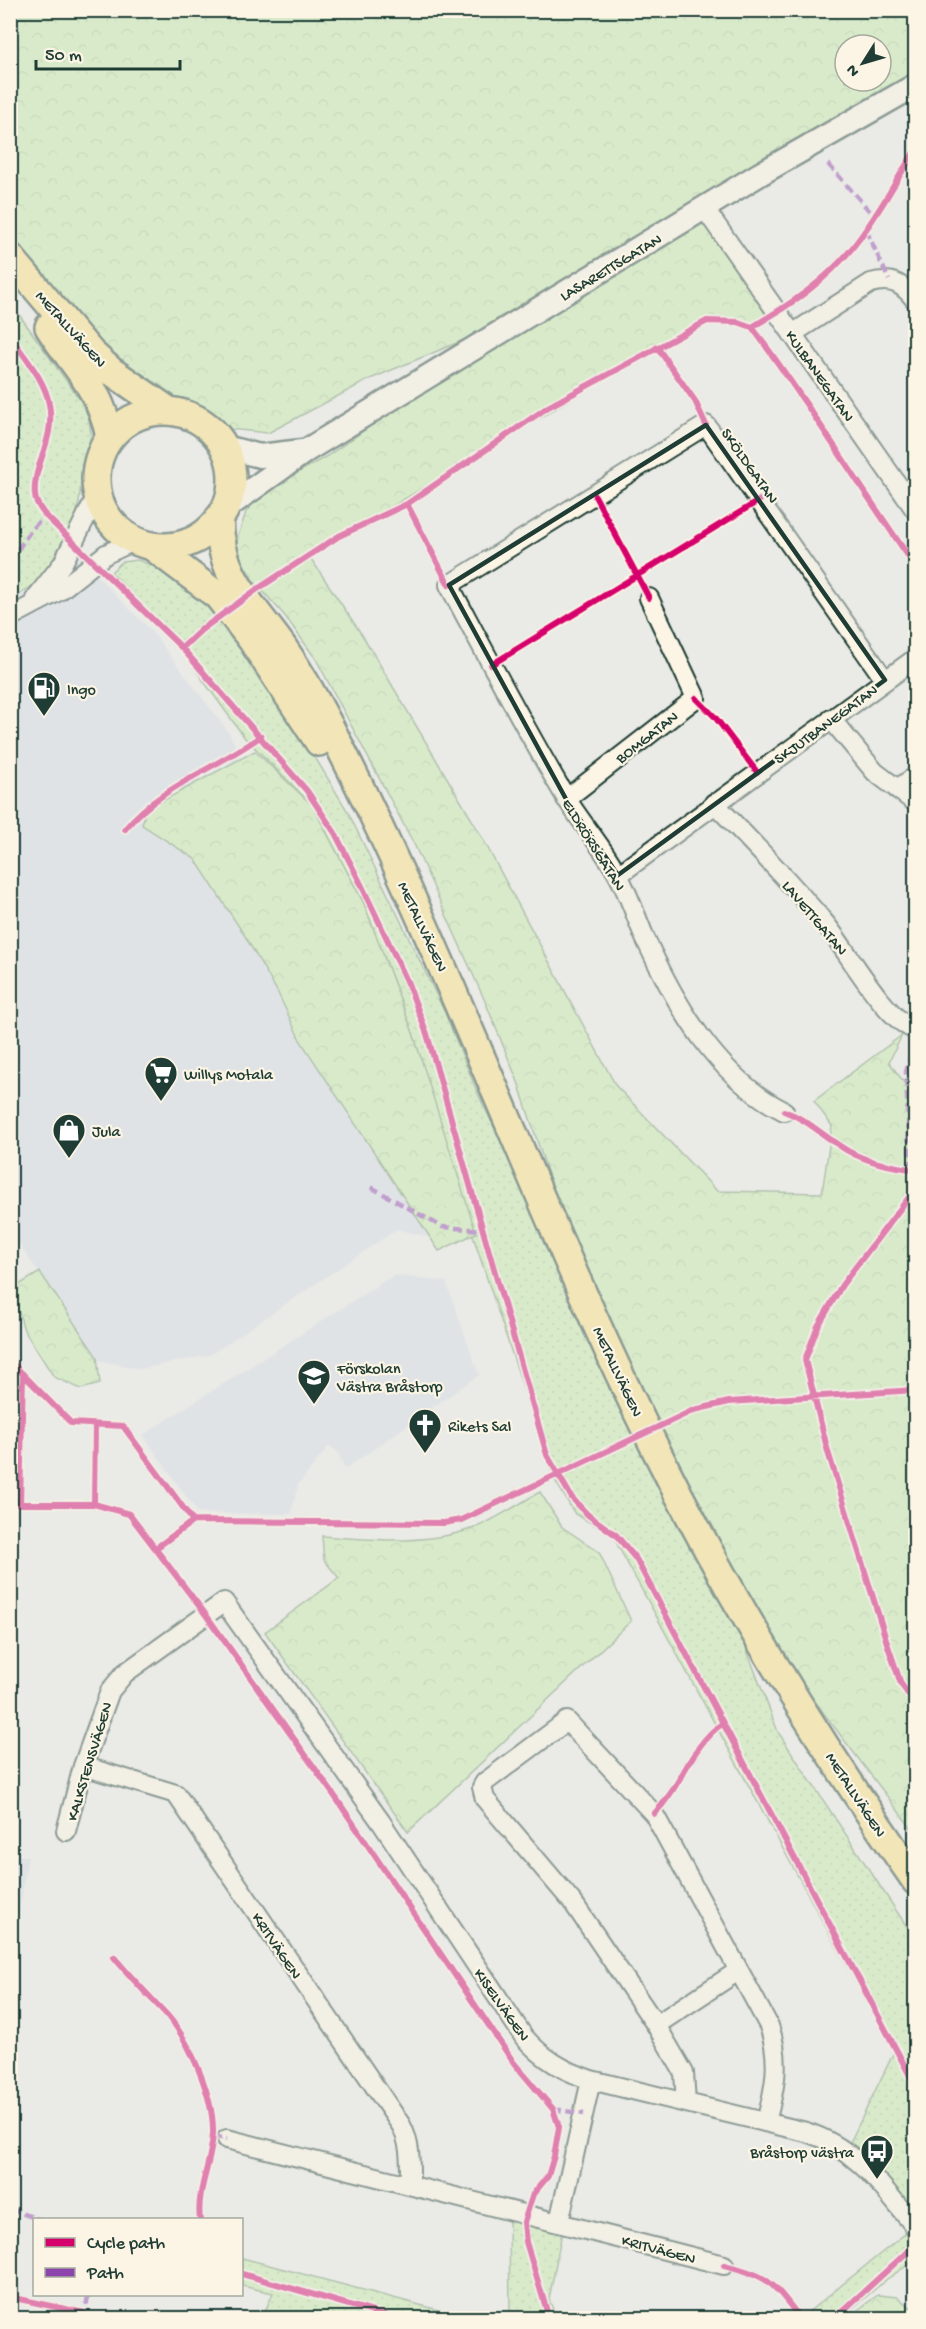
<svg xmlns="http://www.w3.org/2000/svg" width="926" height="2329" font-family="'Gochi Hand',sans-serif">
<defs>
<pattern id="grass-dots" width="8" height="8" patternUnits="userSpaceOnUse" patternTransform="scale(1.5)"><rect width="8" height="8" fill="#c3eca8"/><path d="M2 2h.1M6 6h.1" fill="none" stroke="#a7cb91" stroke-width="1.8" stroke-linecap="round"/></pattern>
<pattern id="forest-crowns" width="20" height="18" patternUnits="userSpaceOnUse" patternTransform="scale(1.5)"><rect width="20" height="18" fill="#c3eca8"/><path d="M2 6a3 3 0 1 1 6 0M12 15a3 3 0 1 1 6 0" fill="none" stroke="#a7cb91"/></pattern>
</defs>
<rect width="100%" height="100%" fill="#eaeae6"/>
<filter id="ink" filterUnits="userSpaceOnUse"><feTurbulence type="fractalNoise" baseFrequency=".0167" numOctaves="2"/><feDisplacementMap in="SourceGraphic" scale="12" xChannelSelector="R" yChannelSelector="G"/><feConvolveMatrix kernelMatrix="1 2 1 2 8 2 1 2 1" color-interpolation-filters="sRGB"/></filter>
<g filter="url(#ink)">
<path fill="#d5dce7" d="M10 436 97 576 153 633 229 733 295 873 457 1244 397 1229 210 1355 140 1369 98 1360 16 1239 11 1242Z
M394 1275 446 1282 479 1375 345 1469 337 1451 329 1446 298 1485 291 1514 198 1513 143 1435Z
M11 1856H28L11 1960 10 1856Z"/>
<path fill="url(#grass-dots)" stroke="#71946e" stroke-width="1.5" d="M10 302 88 411 91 435 83 462 79 502 74 525 56 560 35 584 11 600Z
M138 560 178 576 215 606 295 724 348 812 445 1013 478 1094 613 1373 718 1574 778 1732 915 1939V2260L887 2279 841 2318H801L911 2229 846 2151 894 2052 612 1535 575 1514 553 1477 471 1230 413 1033 364 904 312 805 245 738 163 625 111 572 122 562Z
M509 2213 568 2226 561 2237 549 2299 556 2318H510Z
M242 2258 469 2318H262L273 2293 242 2286Z"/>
<path fill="url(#forest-crowns)" stroke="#71946e" stroke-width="1.5" fill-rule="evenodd" d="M10 11H915V87L706 210 767 317 747 327 706 323 648 353 309 556 364 638 478 830 616 1086 717 1191 822 1193 832 1126 814 1101 902 1035 889 1062 916 1099 915 1833 718 1574 613 1373 518 1082 485 1001 415 846 316 659 285 616 253 580 236 551 238 536 246 512 262 493 327 456 543 307 370 379 268 433 230 429 214 415 167 393 121 364 79 326 11 236ZM845 45H881V81H845Z
M255 751 312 805 364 904 413 1033 476 1233 439 1251 300 1040 277 991 245 936 195 859 142 825 146 810Z
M40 1272 97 1357 100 1384 81 1389 54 1377 24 1330 12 1289Z
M540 1492 562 1527 599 1552 631 1621 408 1832 265 1632 339 1578 324 1560 322 1536C373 1540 430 1546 479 1526 500 1517 520 1503 540 1492Z
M878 2295 897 2297 913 2309 911 2318H847Z"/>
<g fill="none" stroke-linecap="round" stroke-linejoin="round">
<defs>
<path id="minor" d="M705 209 916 511
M792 334 871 283C892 277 903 284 916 301
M35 599 63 563 97 495
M10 617 59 591 106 554 134 541
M831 719 875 772 916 803
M897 789 916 776
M566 799 696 698 649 598
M714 803C752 842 789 881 824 922 847 949 884 1020 916 1030
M618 875 916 658
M784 1111C716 1077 676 1005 645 938 636 917 629 895 618 875 603 847 581 823 565 796 524 727 487 656 449 585L706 425 885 680
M83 1766 176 1794 401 2125C411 2144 410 2162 410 2184
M66 1831 83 1766 110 1691 125 1673 224 1602 381 1822 524 2037C543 2059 564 2071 591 2080L806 2132C857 2148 883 2188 916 2228
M656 2025 738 1971
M686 2103 684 2073 656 2025 574 1904 485 1799 482 1787 485 1782 567 1721 654 1814 769 2026C781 2060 775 2088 766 2122
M227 2139 724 2265
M559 2222 591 2080"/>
<path id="tertiary" d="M224 447 260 456 302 451
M226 508 307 450 760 174 916 85"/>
<path id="primary" d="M10 257 91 353 111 371 169 411
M49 327C75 369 99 385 110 437
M96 479a68 68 0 1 1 136 0a68 68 0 1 1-136 0Z
M219 518C220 578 250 601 282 646 304 678 323 713 340 747 456 977 542 1221 657 1452 731 1602 820 1744 916 1881
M153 547 218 596 252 640 319 742"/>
</defs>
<use href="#minor" stroke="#1f3d34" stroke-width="22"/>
<use href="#tertiary" stroke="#1f3d34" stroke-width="27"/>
<use href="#primary" stroke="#1f3d34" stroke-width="32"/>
<use href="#minor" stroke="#fcf5e5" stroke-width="18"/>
<use href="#tertiary" stroke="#fcf5e5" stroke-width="22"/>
<use href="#primary" stroke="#fce080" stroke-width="27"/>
<path stroke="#8e44ad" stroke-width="4.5" stroke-dasharray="9 4.5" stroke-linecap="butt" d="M828 164 875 217
M866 230 889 280
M10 561 31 530 45 515
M910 1169 906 1072 916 1034
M371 1187 442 1227 483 1230
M553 2109 584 2114
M213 2136 227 2139
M10 2209 41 2220
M83 2318 89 2294"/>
<defs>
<path id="cycleway" d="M752 327C790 305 826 281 853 247 878 216 895 182 916 149
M10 336C24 357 45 379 49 404 56 440 32 466 35 495 35 503 41 509 45 515L182 648 307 791 335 833 361 884 407 981 427 1034 547 1455 572 1498 588 1515 616 1535 636 1559 916 2087
M657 347 695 401 706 425
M595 496 649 598
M407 504 449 585
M182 648 201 630 256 590 339 536 407 504 548 407 707 321 738 322 752 327C810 405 860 488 916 567
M491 665 760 500
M696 698 715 717 757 772
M125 829C159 787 217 768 261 736
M784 1111C809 1120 825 1138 848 1151 869 1163 892 1166 916 1170
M916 1188 842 1285 817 1328 805 1360 828 1452 888 1646 901 1684 916 1705
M10 1361 71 1423 123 1426 193 1521
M10 1504H94L129 1514 206 1615 336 1798 514 2063 553 2109 559 2127 554 2156 548 2176 533 2194 524 2222 526 2242 549 2318
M20 1504 23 1374
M94 1504 95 1425
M156 1548 193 1521 444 1523 461 1520 694 1410 729 1402 916 1390
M654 1814C682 1786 690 1746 723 1723
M114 1957C131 1978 149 1996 167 2015 190 2041 214 2098 213 2133 212 2163 196 2190 200 2220
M724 2265C770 2276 772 2282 800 2318
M242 2274 394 2318
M10 2297 84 2313
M835 2318 916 2244"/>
</defs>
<use href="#cycleway" stroke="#fcf5e5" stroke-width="10"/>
<use href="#cycleway" stroke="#d6006c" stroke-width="6"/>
</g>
</g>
<path d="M0 0H926V2329H0ZM706 425 885 680 618 875 566 799 449 585Z" fill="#eaeae6" fill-opacity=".55" fill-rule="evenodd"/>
<path fill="none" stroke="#1f3d34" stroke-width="4.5" stroke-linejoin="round" d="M706 425 885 680 618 875 566 799 449 585Z"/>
<defs>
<symbol id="fuel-pin" viewBox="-11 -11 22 30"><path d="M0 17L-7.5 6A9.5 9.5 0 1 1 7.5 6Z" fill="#1f3d34" stroke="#fcf5e5"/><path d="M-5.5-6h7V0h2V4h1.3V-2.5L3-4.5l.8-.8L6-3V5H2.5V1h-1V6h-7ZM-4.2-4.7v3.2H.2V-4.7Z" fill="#fff"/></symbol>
<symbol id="supermarket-pin" viewBox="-11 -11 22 30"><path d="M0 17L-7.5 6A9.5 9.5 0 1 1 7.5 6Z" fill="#1f3d34" stroke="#fcf5e5"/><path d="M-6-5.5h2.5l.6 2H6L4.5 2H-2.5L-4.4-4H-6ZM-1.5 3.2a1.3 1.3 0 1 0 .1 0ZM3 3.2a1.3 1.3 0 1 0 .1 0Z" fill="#fff"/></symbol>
<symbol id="shop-pin" viewBox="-11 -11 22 30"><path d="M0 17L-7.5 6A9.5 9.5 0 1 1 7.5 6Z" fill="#1f3d34" stroke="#fcf5e5"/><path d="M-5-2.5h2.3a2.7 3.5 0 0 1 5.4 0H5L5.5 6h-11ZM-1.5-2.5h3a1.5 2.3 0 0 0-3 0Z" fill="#fff"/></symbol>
<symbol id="school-pin" viewBox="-11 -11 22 30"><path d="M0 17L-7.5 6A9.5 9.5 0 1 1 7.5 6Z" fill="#1f3d34" stroke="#fcf5e5"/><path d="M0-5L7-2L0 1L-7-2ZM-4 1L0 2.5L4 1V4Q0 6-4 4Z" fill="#fff"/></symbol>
<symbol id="church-pin" viewBox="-11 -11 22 30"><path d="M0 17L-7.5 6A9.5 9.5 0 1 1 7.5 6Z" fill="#1f3d34" stroke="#fcf5e5"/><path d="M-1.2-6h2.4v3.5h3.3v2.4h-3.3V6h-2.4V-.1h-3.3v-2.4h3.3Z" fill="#fff"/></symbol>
<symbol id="bus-pin" viewBox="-11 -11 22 30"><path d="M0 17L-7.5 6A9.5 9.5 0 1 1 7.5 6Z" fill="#1f3d34" stroke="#fcf5e5"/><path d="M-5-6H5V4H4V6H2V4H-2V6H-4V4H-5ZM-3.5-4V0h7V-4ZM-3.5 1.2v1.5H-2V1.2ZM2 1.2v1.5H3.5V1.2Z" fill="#fff"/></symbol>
</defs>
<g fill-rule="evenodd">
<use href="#fuel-pin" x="25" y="669" width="38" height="52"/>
<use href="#supermarket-pin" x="142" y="1054" width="38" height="52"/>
<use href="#shop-pin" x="50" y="1111" width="38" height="52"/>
<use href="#school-pin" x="295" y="1357" width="38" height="52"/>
<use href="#church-pin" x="406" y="1406" width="38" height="52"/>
<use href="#bus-pin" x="858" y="2132" width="38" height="52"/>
</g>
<g text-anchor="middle" stroke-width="4.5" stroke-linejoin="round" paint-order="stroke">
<g font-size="16" fill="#1f3d34" stroke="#fcf5e5">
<text transform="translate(610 266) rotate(-31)" y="6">LASARETTSGATAN</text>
<text transform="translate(72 328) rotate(48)" y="6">METALLVÄGEN</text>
<text transform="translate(821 375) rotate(55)" y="6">KULBANEGATAN</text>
<text transform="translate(751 465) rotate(55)" y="6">SKÖLDGATAN</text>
<text transform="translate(825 723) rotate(-36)" y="6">SKJUTBANEGATAN</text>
<text transform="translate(646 736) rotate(-38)" y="6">BOMGATAN</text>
<text transform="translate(595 844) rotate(58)" y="6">ELDRÖRSGATAN</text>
<text transform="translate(816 917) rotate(50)" y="6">LAVETTGATAN</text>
<text transform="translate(424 926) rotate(65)" y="6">METALLVÄGEN</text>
<text transform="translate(619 1371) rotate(65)" y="6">METALLVÄGEN</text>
<text transform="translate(88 1761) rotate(-73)" y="6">KALKSTENSVÄGEN</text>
<text transform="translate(857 1794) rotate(57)" y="6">METALLVÄGEN</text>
<text transform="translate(278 1945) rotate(56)" y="6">KRITVÄGEN</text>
<text transform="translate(503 2004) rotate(55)" y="6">KISELVÄGEN</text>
<text transform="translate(659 2248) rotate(15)" y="6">KRITVÄGEN</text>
</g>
<g font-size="16" fill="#1f3d34" stroke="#fcf5e5" text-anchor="start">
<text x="67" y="694">Ingo</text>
<text x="184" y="1079">Willys Motala</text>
<text x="92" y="1136">Jula</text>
<text x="337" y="1373">Förskolan<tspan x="337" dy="18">Västra Bråstorp</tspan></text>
<text x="448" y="1431">Rikets Sal</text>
<text x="854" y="2157" text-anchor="end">Bråstorp västra</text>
</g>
</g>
<rect width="926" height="2329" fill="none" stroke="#fcf5e5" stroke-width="36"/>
<rect x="18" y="18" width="890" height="2293" fill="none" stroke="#1f3d34" stroke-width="2" filter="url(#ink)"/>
<rect x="33" y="2218" width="210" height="78" fill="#fcf5e5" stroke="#a4ab9e" stroke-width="1.5"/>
<rect x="45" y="2238" width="30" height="9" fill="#d6006c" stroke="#a4ab9e" stroke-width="1.5"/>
<text x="87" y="2248" font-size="18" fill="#1f3d34">Cycle path</text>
<rect x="45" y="2268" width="30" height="9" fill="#8e44ad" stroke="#a4ab9e" stroke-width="1.5"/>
<text x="87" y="2278" font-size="18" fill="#1f3d34">Path</text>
<g transform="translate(863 63) rotate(233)"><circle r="28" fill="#fcf5e5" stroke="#a4ab9e" stroke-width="1.5"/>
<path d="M0-4.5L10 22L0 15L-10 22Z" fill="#1f3d34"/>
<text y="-9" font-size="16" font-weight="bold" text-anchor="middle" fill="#1f3d34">N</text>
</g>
<path d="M36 60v9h144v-9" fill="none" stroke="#1f3d34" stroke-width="3"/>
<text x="45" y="60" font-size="18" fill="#1f3d34" stroke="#fcf5e5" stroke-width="4.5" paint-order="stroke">50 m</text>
</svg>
